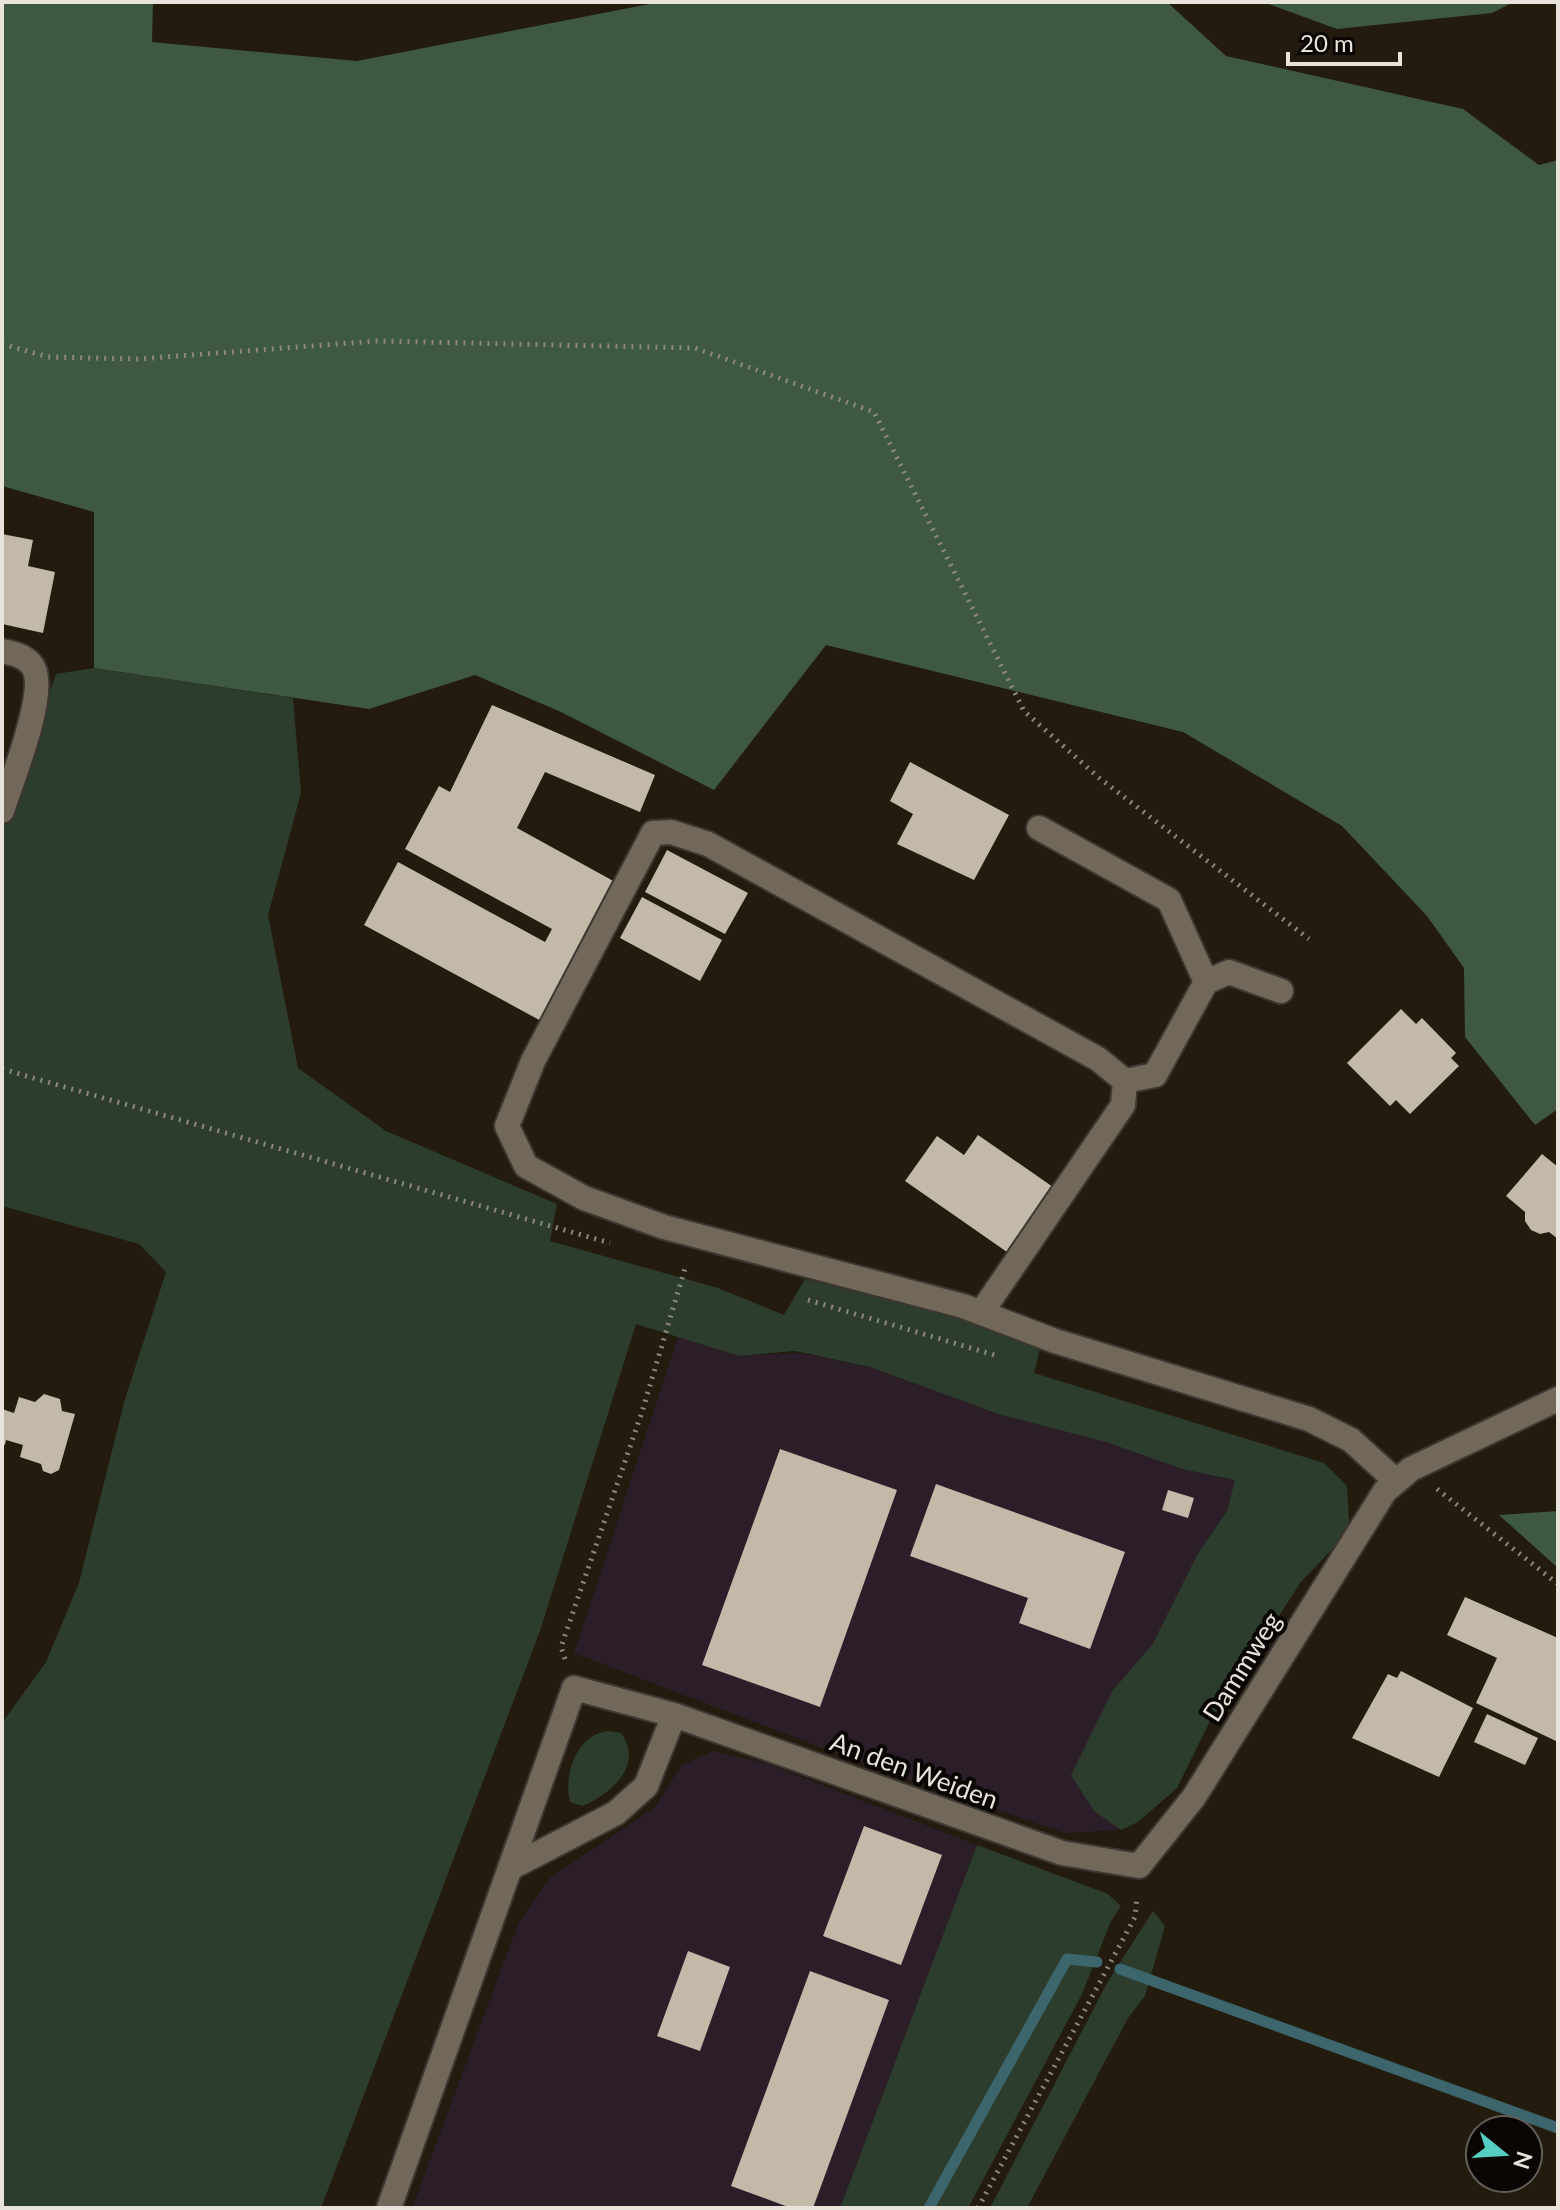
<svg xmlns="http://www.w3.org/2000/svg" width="1560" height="2210" font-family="Lato,sans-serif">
<rect width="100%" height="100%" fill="#221b0e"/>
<path fill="#2c1e29" d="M678 1337 739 1356 800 1353 870 1367 1001 1415 1106 1442 1182 1469 1236 1480 1227 1511 1197 1555 1152 1645 1113 1690 1094 1811 1121 1830 1065 1833 894 1775 574 1653Z
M713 1751 765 1763 977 1845 840 2208H412L519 1922 551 1877 654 1808 681 1766Z"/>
<path fill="#2c3d2e" d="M94 668 293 698 301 793 268 915 298 1068 386 1131 557 1204 550 1241 718 1288 784 1315 805 1279 968 1320 1041 1345 1034 1373 1324 1463 1347 1486 1349 1522 1341 1540 1301 1582 1210 1721 1177 1788 1138 1822 1121 1830 1094 1811 1071 1775 1113 1690 1152 1645 1197 1555 1227 1511 1235 1480 1182 1469 1106 1442 1001 1415 870 1367 795 1351 739 1356 636 1324 540 1631 321 2208H2V1723L46 1662 79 1583 125 1399 166 1272 139 1244 2 1206V830L56 674Z
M608 1731 621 1733C644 1765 612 1793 583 1806L570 1802C563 1775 577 1734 608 1731Z
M977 1845 1108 1894 1121 1906 1111 1921 1082 1994 968 2208H840Z
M1153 1911 1165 1926 1145 1996 1128 2018 1027 2208H990L1107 1983Z"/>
<path fill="#3e5842" d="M2 2H153L152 42 357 61 660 2H1167L1226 56 1463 109 1539 165 1558 160V1109L1535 1125 1465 1037 1464 968 1427 916 1342 826 1183 732 826 645 714 790 561 712 475 675 369 709 94 668V512L2 486Z
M1263 2H1514L1492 13 1337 29Z
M1558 1511V1568L1499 1515Z"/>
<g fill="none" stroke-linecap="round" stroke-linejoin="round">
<path stroke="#3c656c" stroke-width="11" d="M1120 1969 1558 2128
M929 2208 1067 1959 1097 1962"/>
</g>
<path fill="#c2b9a9" d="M2 534 33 540 28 566 55 572 43 633 2 624Z
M492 705 655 775 640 812 545 772 517 828 617 883 543 1022 364 925 398 862 545 942 552 929 405 849 439 786 450 792Z
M910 762 1009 815 974 880 897 844 913 814 890 801Z
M667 850 748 893 725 934 645 892Z
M642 897 722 940 700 981 620 938Z
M1401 1009 1416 1024 1422 1018 1456 1053 1451 1058 1459 1066 1410 1114 1396 1100 1390 1106 1347 1063Z
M978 1135 1053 1187 1007 1252 905 1181 937 1136 964 1155Z
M1542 1154 1558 1167V1239L1549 1232 1540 1234 1531 1230 1525 1221V1212L1506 1196Z
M44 1394 60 1399 62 1411 75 1414 59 1470 51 1474 43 1471 41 1464 20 1457 23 1445 6 1440 5 1445 2 1444V1409L14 1413 19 1397 35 1402Z
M780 1449 897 1490 820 1707 702 1665Z
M936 1484 1125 1552 1090 1649 1019 1623 1028 1598 910 1556Z
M1168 1490 1194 1498 1188 1518 1162 1510Z
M1465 1597 1558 1638V1742L1476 1703 1497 1658 1447 1635Z
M1401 1671 1473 1708 1439 1777 1352 1738 1388 1674 1397 1678Z
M1487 1714 1538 1738 1525 1765 1474 1742Z
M864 1826 942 1855 901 1965 823 1936Z
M688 1951 730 1967 700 2051 657 2036Z
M810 1971 889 2000 813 2208H791L731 2186Z"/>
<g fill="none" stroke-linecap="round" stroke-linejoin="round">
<defs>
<path id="minor" d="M2 651C12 653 23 655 31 664 51 686 11 782 2 811
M1039 828 1169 900 1206 982 1155 1075 1125 1081
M1206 982 1229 972 1281 991
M981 1313 1123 1105 1125 1081 1098 1059 708 844 671 832 653 833 533 1061 507 1126 526 1166 584 1198 664 1227 963 1306 1055 1341 1309 1419 1351 1440 1396 1481
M510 1868 616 1813 646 1786 674 1715
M389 2208 574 1688 674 1715 1062 1853 1139 1866 1194 1797 1385 1491 1411 1469 1558 1399"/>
</defs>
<use href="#minor" stroke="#3c3730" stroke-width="28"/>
<path stroke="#8d877c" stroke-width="5" stroke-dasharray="2 6" stroke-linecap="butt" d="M2 344 48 357 138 359 377 341 695 348 874 412 1024 711 1098 777 1309 939
M2 1069 610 1243
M808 1300 998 1356
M1437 1489 1558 1584
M565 1659 561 1647 642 1412 686 1265
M978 2208 1135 1917 1137 1896"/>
<use href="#minor" stroke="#716859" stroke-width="24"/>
</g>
<g text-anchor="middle" stroke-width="8" stroke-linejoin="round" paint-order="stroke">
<g font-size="26" fill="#e8e4db" stroke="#090603">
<text transform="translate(1242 1667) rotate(-58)" y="9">Dammweg</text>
<text transform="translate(914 1771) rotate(20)" y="9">An den Weiden</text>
</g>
</g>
<rect width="1560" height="2210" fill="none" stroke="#e8e4db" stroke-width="8"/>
<g transform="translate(1504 2154) rotate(108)"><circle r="38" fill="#090603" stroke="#625f59" stroke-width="2"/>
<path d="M0-6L14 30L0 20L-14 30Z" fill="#56cec3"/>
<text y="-12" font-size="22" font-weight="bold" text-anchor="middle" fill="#e8e4db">N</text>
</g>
<path d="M1288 52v12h112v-12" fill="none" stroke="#e8e4db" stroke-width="4"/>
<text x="1300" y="52" font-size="24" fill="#e8e4db" stroke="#090603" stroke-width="6" paint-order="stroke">20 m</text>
</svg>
